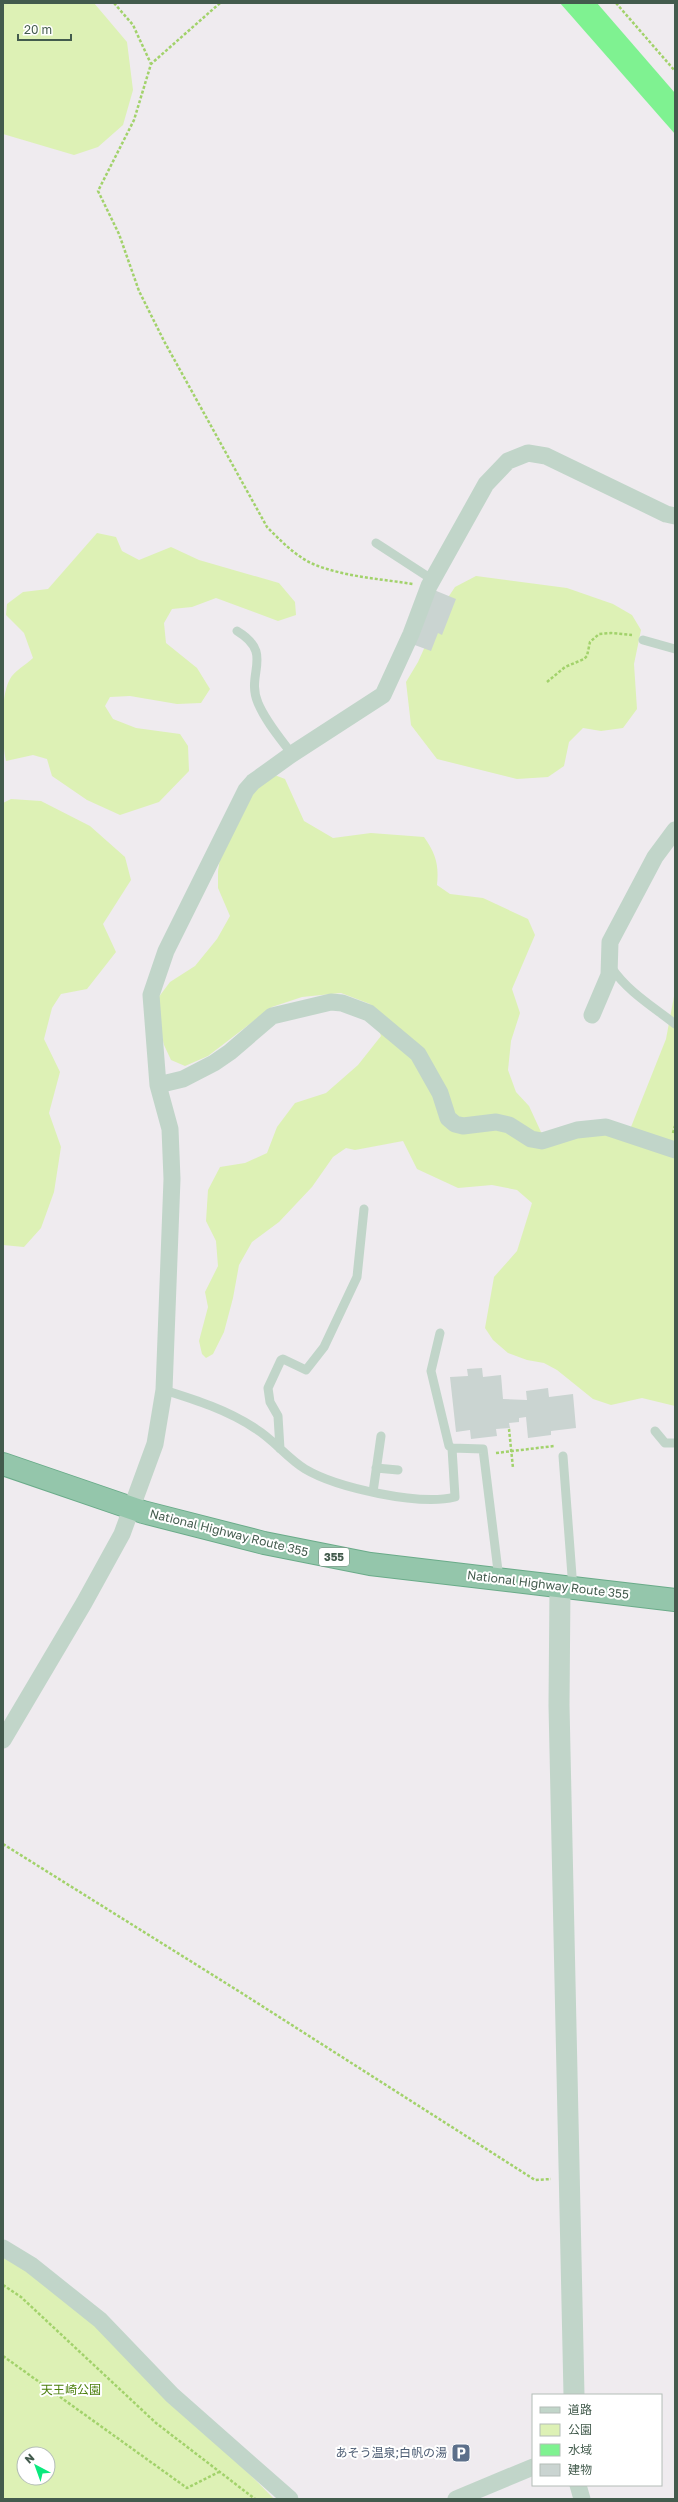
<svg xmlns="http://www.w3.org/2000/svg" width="678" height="2502" font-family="'Golos Text','Noto Sans JP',sans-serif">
<rect width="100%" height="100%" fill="#efebef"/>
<path fill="#ddf1b5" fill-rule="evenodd" d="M3 3H94L127 42 133 90 123 125 98 147 74 155 3 134Z
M97 533 116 537 122 551 139 560 171 547 199 560 279 583 295 602 296 615 278 621 216 598 192 607 172 609 164 623 166 643 197 668 210 689 201 703 177 704 130 696 110 697 105 706 113 719 136 728 180 734 188 746 189 771 159 802 120 815 87 800 52 776 47 759 33 755 6 761C2 742 0 696 10 679 14 671 27 664 33 658L24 633 6 615 7 604 23 592 48 589Z
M476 576 567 588 613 604 632 615 641 630 634 664 637 709 623 728 601 731 583 728 569 742 564 766 548 777 517 779 437 759 411 725 406 682 418 662 445 602 455 587Z
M272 774 285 779 304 821 333 838 371 833 424 837C436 854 439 865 437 885L450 894 483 898 528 919 535 935 512 989 520 1013 511 1041 508 1070 516 1092 529 1106 541 1132 557 1141 631 1127 666 1039 675 991V1406L642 1398 611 1405 593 1399 557 1370 544 1363 527 1360 508 1353 493 1340 485 1328 494 1277 517 1251 532 1203 517 1190 492 1185 458 1188 417 1169 403 1141 355 1150 346 1148 333 1157 312 1187 279 1222 252 1242 239 1265 233 1298 224 1332 213 1354 206 1358 202 1354 199 1341 208 1307 205 1292 218 1266 216 1241 206 1221 208 1190 220 1167 245 1163 267 1153 277 1127 295 1103 326 1093 358 1065 381 1036 370 1004 341 993 302 997 272 1007 208 1056 185 1066 171 1060 164 1045 158 1020V998L170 982 195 966 217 939 230 916 218 888V871L221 853 256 785Z
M11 799 41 801 90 826 125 857 131 880 103 924 116 952 87 989 61 994 52 1008 44 1039 60 1072 49 1113 61 1147 54 1192 41 1228 24 1247 3 1245V803Z
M3 2248 31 2265 172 2395 274 2499H3ZM24 2454H48V2478H24Z"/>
<path fill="#7ff291" d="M560 3H597L675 93V134Z"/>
<path fill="#cad4d1" d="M434 590 456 599 442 635 438 633 431 651 412 644Z
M482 1368 483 1377 501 1375 503 1399 527 1400 526 1391 548 1388 549 1397 573 1394 576 1428 551 1431V1435L528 1438 526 1417 519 1418V1422L509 1423 510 1428 496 1429 497 1436 471 1439 470 1430 456 1432 450 1377 468 1376 467 1369Z"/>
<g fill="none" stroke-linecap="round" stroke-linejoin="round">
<defs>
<path id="trunk" d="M3 1464 143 1512 264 1543 370 1564 675 1600"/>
</defs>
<use href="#trunk" stroke="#6aab89" stroke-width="24"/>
<path stroke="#a2d26b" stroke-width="2.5" stroke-dasharray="3 2" stroke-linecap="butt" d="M114 3 133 25 151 64
M220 3 151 64 134 120 98 191 119 234 139 291 164 341 267 527C281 541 298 559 318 566 348 577 381 579 413 584
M616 3 675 71
M547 682 565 667 584 659 587 656 590 642 599 634 611 633 632 635
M673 1133 675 1126
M509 1429 513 1468
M496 1453 554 1446
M3 1844 240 1992 535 2180 551 2179
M3 2285 21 2297 156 2423 255 2499
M3 2356 187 2488 219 2472"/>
<path stroke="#c1d5c9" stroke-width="9" d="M376 543 433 580
M237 631C275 654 245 673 258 703 266 722 280 738 292 754
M643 640 675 649
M611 967C628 992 652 1006 675 1024
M440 1333 431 1371 449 1446 452 1448
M164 1390C196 1400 228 1410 256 1429 274 1440 287 1458 305 1469 337 1488 420 1506 455 1497L452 1448 483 1449 499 1579
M655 1431 665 1443H675
M280 1449 278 1416 270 1402 268 1388 281 1360 283 1359 306 1370 324 1347 357 1277 364 1209
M563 1456 573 1589
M376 1468 398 1470
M373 1492 381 1436"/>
<path stroke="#c1d5c9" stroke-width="17" d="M592 1015 609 975 610 942 655 857 675 830
M158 1085 183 1079 214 1063 230 1052 272 1016 331 1002 342 1003 369 1013 418 1054 440 1093 448 1118 455 1124 463 1126 496 1122 509 1125 531 1139 542 1141 577 1130 606 1127 675 1150
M3 1740 84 1603 122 1534 155 1444 164 1390 172 1179 170 1129 158 1085 151 995 166 951 246 790 253 782 292 754 383 695 411 634 429 586 486 484 508 461 528 453 546 456 666 514 675 516
M3 2248 31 2265 100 2320 172 2395 290 2499
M578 2485 582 2499
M456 2499 533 2467"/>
<path stroke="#c1d5c9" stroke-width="21" d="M560 1587 559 1705 574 2395"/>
<use href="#trunk" stroke="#94c6ab" stroke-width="22"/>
</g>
<defs>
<symbol id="parking-square" viewBox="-11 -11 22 22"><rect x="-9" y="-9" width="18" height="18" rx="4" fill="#5c6f8a" stroke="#fff"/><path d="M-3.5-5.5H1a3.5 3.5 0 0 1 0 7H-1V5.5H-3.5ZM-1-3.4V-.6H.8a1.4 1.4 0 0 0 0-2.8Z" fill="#fff"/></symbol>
</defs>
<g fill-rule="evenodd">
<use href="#parking-square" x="450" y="2442" width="22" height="22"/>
</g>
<g text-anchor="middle" stroke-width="4" stroke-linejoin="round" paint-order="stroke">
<rect fill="#fff" stroke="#7b8c82" stroke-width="1" x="319" y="1548" width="30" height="18" rx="3"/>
<g font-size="11" font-weight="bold" fill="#435b4d">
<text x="334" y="1561">355</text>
</g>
<g font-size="12" fill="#435b4d" stroke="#fff">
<text transform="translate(229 1533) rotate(14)" y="4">National Highway Route 355</text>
<text transform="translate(548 1585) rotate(7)" y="4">National Highway Route 355</text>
</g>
<g font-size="12" fill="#4d800f" stroke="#fff">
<text x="71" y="2394">天王崎公園</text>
</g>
<g font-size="12" fill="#4e5e75" stroke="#fff" text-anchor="end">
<text x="447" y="2457">あそう温泉;白帆の湯</text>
</g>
</g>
<rect width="678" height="2502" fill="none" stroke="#435b4d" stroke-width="8"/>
<rect x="532" y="2394" width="130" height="92" fill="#ffffff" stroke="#b4bdb8"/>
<rect x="540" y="2407" width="20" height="6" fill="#c1d5c9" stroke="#b4bdb8"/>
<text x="568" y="2414" font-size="12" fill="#435b4d">道路</text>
<rect x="540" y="2424" width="20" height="12" fill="#ddf1b5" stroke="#b4bdb8"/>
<text x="568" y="2434" font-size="12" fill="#435b4d">公園</text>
<rect x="540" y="2444" width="20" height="12" fill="#7ff291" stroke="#b4bdb8"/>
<text x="568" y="2454" font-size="12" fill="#435b4d">水域</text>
<rect x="540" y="2464" width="20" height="12" fill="#cad4d1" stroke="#b4bdb8"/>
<text x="568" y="2474" font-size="12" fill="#435b4d">建物</text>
<g transform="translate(36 2466) rotate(319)"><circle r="19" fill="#ffffff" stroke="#b4bdb8"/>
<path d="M0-3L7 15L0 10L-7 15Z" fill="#0be97e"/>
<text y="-6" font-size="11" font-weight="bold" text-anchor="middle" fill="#435b4d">N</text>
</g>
<path d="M18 34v6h53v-6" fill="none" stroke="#435b4d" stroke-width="2"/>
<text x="24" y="34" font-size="12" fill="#435b4d" stroke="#ffffff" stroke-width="3" paint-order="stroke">20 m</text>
</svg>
